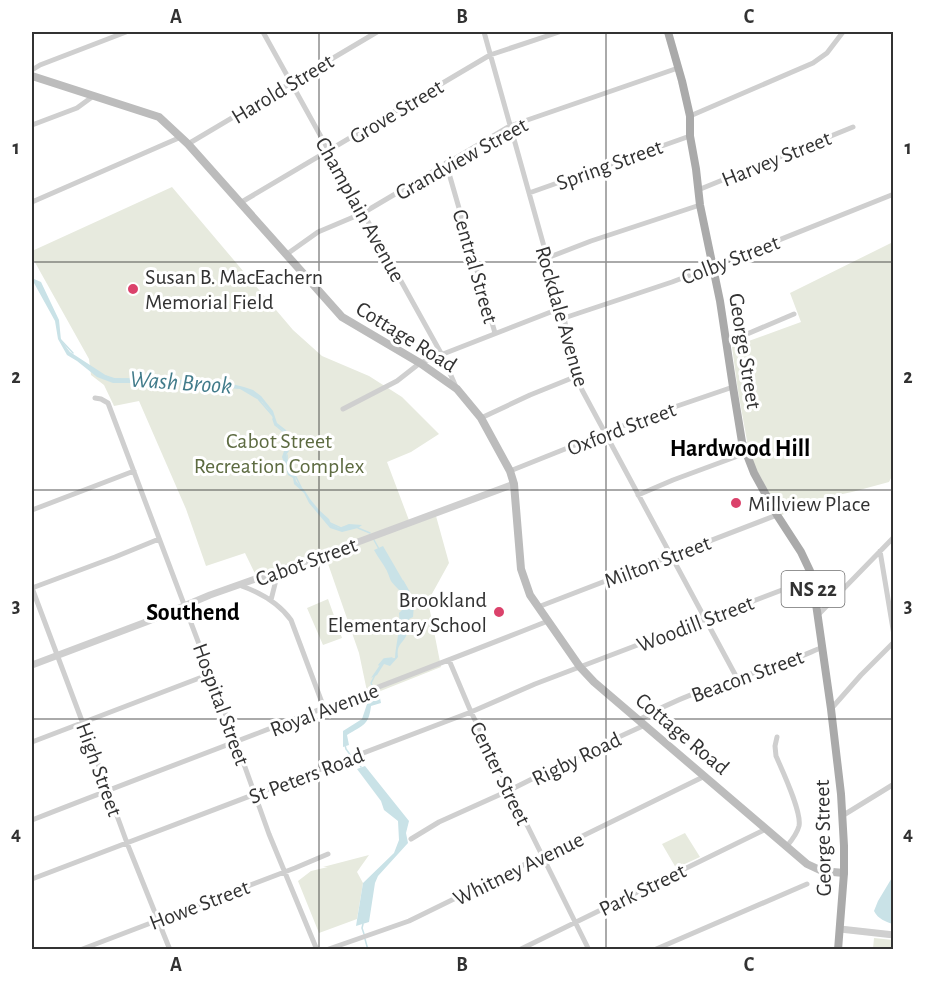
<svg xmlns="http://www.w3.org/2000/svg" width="925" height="981" font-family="'Alegreya Sans',sans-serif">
<rect width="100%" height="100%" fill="#fff"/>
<path fill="#e7eade" d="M172 187 293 330 322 356 369 376 402 397 439 434 411 452 387 462 410 523 436 516 449 563 428 601 441 667 368 696 359 653 326 558 259 582 245 553 206 566 186 509 139 401 114 406 104 385 91 375 89 359 32 257V251Z
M893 242 894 472 889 482 852 492 819 499 795 511 781 515 754 465 749 452 738 391 732 347 801 322 790 293Z
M328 599 342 638 323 645 307 608Z
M685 833 700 857 676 868 662 844Z
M369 855 357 872 363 883 357 919 319 933 298 881 311 871 328 867H323Z
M874 938 893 940V949L870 950 873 949Z"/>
<path fill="#c9e2e7" d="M34 279 41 282 59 320 61 340 70 352 110 378 162 379 232 384 244 387 253 390 261 396 273 411 277 423 286 430 289 439 286 444 289 451 286 455 290 474 295 475 296 481 305 491 310 499 319 510 329 519 331 524 339 528 349 524 362 525 358 528 342 532 330 528 309 503 304 493 294 484 293 478 288 475 282 457 284 451 282 445 286 438 284 431 275 425 271 413 262 402 240 389 158 383H113L97 377 77 361 67 355 58 339 55 321 34 283 32 284V280Z
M383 546 412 596 414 605 413 617 409 619C408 624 408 630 407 634 403 644 396 644 398 657L390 666 384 664 377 675 371 678 384 659 395 658C396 642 401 628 399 613L405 607C404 590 399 592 391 581 390 579 388 573 387 571 383 563 378 558 374 550Z
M380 698 381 703 371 706C369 725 363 725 347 735L349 745 343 747V731L362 719 367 704Z
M365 766 409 821 406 833 408 843 378 876 375 883 369 922 356 926 363 883 394 853 399 840 398 821 384 810 381 801 357 769Z
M893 876 894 924H893C886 922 878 919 874 911L878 901Z"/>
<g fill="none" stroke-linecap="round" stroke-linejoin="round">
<path stroke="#c9e2e7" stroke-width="1.5" d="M60 339 73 353
M106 376 115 379H152
M172 380 212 383
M259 400 272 415
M273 419 275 425 285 433
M287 455V465
M295 475 301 487
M330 523 341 528
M358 528 370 533
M374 540 379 549
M403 581 408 590
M379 665 384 659 392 658
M373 687 371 683 375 675
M374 692 378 701
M345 745 346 749 351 756
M355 759 361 767
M363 924 362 928 364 934
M365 939 368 950"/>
<path stroke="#cfcfcf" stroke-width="5" d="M263 32 442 355 456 387
M484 32 564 318 577 376 582 390 737 678
M32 70 40 65 126 32
M690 116 813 63 827 53 843 32
M32 125 77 108 92 97
M188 144 377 32
M446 163 495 333
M698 190 853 127
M529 193 690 136
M32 202 181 137
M240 203 490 55 559 32
M287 254 318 232 363 213 510 126 678 68
M547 258 591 241 700 205
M564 318 672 282 714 266 894 194
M726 343 794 314
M95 398 101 399 108 403 236 742 269 834 317 950
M343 409 397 381 420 363 561 308
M481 418 530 395 577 376
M510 471 645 417 733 387
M638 495 673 480 746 453
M32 510 134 471
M880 551 894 635
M239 585C259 592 278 602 291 620L324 708
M32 588 94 753 127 843 170 950
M32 588 115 557 159 539
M271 600 278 572
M538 607 777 515
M818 615 894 537
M449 660 471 712 589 950
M831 709 861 675 894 642
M639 720C679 696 726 682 771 667 789 662 806 654 823 647
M777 737 775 746 776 756C782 770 802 812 799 826 797 834 792 840 787 846
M32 742 210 674
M842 816 894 784
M32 820C203 753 377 689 548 621
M411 839 439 822 510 790 586 752 645 725
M32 879 471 712 535 684 811 579
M80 950 295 868 328 854
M326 950 409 921 705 776
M519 950 766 829
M654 950 807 884"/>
<path stroke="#cfcfcf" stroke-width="7" d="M32 665 146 622 210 595 323 555 514 484
M840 929 894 935"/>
<path stroke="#bcbcbc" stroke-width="8" d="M32 76 159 117 188 144 342 317 420 363 457 389 481 418 510 471 514 484 521 569 530 595 580 667 594 682 807 864 822 871 844 873"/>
<path stroke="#aaa" stroke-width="8" d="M668 32 682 81 690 116V136L696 169 700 205 720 301 733 387 742 442 754 473 777 515 801 552 810 571 815 597 831 709 841 794 844 846V873L838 950"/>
</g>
<path fill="none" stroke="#323232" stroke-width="1.5" stroke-opacity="0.55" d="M319 32V950M606 32V950M32 262H894M32 490H894M32 719H894"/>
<g fill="#db426b" stroke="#fff" stroke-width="2">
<circle cx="133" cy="289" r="6"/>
<circle cx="736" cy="503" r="6"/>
<circle cx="499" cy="612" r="6"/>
</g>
<g text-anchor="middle" stroke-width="6" stroke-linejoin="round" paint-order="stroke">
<rect fill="#fff" stroke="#707070" stroke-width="1.5" x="781.5" y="571" width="63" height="36" rx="4.5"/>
<g font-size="21" font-weight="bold" fill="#323232">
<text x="813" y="596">NS 22</text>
</g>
<g font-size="22" fill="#323232" stroke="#fff">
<text transform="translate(282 88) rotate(-31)" y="8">Harold Street</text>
<text transform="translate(396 111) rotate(-31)" y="8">Grove Street</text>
<text transform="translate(461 158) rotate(-29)" y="8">Grandview Street</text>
<text transform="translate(776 158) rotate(-22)" y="8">Harvey Street</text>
<text transform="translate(609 164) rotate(-20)" y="8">Spring Street</text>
<text transform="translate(361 209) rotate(61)" y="8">Champlain Avenue</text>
<text transform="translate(730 259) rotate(-21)" y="8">Colby Street</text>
<text transform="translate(476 266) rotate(74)" y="8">Central Street</text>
<text transform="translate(563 316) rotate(74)" y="8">Rockdale Avenue</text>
<text transform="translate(407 336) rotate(32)" y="8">Cottage Road</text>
<text transform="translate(746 351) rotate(81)" y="8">George Street</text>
<text transform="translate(621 428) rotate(-21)" y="8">Oxford Street</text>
<text transform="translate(306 561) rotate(-20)" y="8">Cabot Street</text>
<text transform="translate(657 561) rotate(-21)" y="8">Milton Street</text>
<text transform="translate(695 623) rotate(-21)" y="8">Woodill Street</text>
<text transform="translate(747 675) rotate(-20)" y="8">Beacon Street</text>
<text transform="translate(222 704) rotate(70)" y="8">Hospital Street</text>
<text transform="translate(324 709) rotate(-21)" y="8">Royal Avenue</text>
<text transform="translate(683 733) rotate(40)" y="8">Cottage Road</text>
<text transform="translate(576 758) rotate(-26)" y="8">Rigby Road</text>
<text transform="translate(100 769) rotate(70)" y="8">High Street</text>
<text transform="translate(501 773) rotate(64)" y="8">Center Street</text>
<text transform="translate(306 775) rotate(-21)" y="8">St Peters Road</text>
<text transform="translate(822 838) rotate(-91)" y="8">George Street</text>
<text transform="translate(518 868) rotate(-26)" y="8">Whitney Avenue</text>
<text transform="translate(642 889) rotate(-26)" y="8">Park Street</text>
<text transform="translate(199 904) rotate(-21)" y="8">Howe Street</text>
</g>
<g font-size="22" fill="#323232" stroke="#fff" text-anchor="start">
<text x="145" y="284">Susan B. MacEachern<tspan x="145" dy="25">Memorial Field</tspan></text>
<text x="748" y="511">Millview Place</text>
<text x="487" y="607" text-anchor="end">Brookland<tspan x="487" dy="25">Elementary School</tspan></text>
</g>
<g font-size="22" fill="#5d6b41" stroke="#fff">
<text x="279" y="448">Cabot Street<tspan x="279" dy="25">Recreation Complex</tspan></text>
</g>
<g font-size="24" font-style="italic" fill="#417b8a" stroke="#fff">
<text transform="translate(181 382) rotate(4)" y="8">Wash Brook</text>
</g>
<g font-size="24" font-weight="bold" fill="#000" stroke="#fff">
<text x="740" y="456">Hardwood Hill</text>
<text x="193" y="620">Southend</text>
</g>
</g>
<rect width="925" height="981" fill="none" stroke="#ffffff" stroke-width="66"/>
<rect x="33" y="33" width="859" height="915" fill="none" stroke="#323232" stroke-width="2"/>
<g font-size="20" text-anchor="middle" font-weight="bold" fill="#323232">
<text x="176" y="23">A</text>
<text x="462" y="23">B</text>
<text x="749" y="23">C</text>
<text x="16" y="154">1</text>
<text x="908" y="154">1</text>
<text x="16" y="383">2</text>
<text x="908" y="383">2</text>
<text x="16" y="612">3</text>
<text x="908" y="612">3</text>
<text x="16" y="840">4</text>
<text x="908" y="840">4</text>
<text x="176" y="971">A</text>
<text x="462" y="971">B</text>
<text x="749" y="971">C</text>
</g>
</svg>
